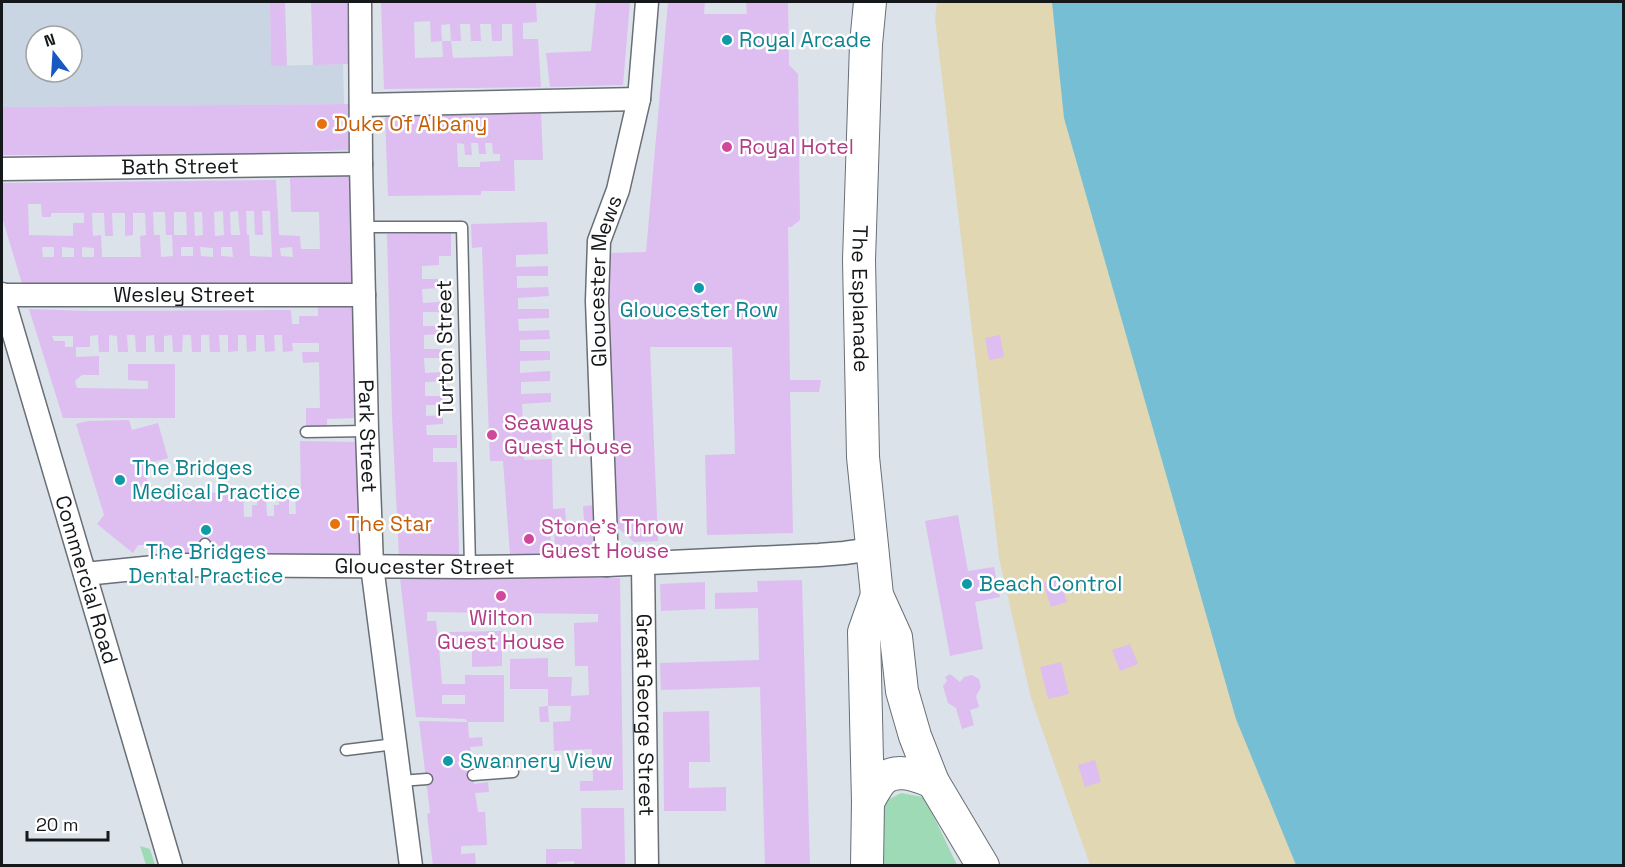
<svg xmlns="http://www.w3.org/2000/svg" width="1625" height="867" font-family="'Space Grotesk',sans-serif">
<rect width="100%" height="100%" fill="#dbe2ea"/>
<path fill="#c9d5e3" fill-rule="evenodd" d="M2 2H270L271 66 343 64 344 104 2 107ZM36 36H72V72H36Z"/>
<path fill="#9fdab7" d="M901 793 923 797 933 815 957 865H876L880 804Z
M140 846 150 849 155 865H146Z"/>
<path fill="#e1d7b3" d="M937 2H1452L1623 865H1090L1031 698 999 558 935 19Z"/>
<path fill="#75bed4" d="M1052 2H1623V865H1296L1236 719 1064 118Z"/>
<path fill="#debdf1" fill-rule="evenodd" d="M270 2H285L287 66H271Z
M311 2H347L349 64 313 65Z
M381 2H536L537 22 523 23V39H538L541 87 384 89ZM430 21 431 42 442 41 441 25 450 24 451 41H461L460 24H470L471 41H481L480 24H491L492 41H502V24H512L513 56 453 58 451 41H442L443 57 415 58 414 22Z
M596 2H630L623 85 550 87 546 53 591 51Z
M668 2H705L704 14H747L746 2H788L789 65 798 74 800 220 791 227H788L790 380H821L819 392H790L793 533 707 535 705 455 735 454 732 347H650L658 541 634 542 617 527 609 349V253L646 252Z
M351 104 352 148 349 150 200 155H2V107Z
M541 113 543 160H514L515 191H481V195L388 196 385 116ZM457 143 464 144 465 155H472L471 143H478L479 154H486L485 143H492L493 154H500V161L480 162V167H458Z
M350 176 354 287H23L2 217V183L276 180 279 235 300 236 301 249H320L319 212H291L290 178ZM28 204H41L42 217H51V213H84V223H73V236L29 235ZM223 211 224 235 215 236 214 212ZM238 211 240 235H231L230 212ZM246 211H254L255 235H263L262 211H270L272 257 250 256 249 235H247ZM153 212H165L166 235H172L173 256 161 257 160 235H154ZM174 212H186L187 235H174ZM194 212H202L203 235 195 236ZM92 213H104L105 236H113L112 213H125V236L133 235V213H145L146 235 140 236 141 257H102L101 235 93 236ZM42 247H54V257H43ZM62 247 74 248V257H62ZM82 247 94 248V257H82ZM181 247H193V256H181ZM200 247 213 248V257L201 256ZM221 247H232L233 257 221 256ZM292 247 293 257 281 256 280 248Z
M547 222 548 254 516 255V267L548 266V276H517V288L548 287 549 296 518 298V309H549V318L518 319 519 331 549 330 550 339 520 340V351H550V360L520 361V373L550 371V381L521 382V394L551 393V402L522 404 523 427 551 426 552 447 524 448V460L552 459 553 509 565 508 566 522 584 520 583 506 597 505 599 549 555 552 554 524 550 525 551 553 510 555 503 461H490L482 247 472 248 471 224Z
M451 233V256H439V265L422 266V279H439V288L422 289 423 303 440 302V312H423V326H441V334L424 335V349H441V358H424L425 373 442 372V381L425 382V396H443V405H426V416L443 415V424L426 425 427 435H457V448H433V462H457L459 555 399 556 392 416 387 234Z
M354 303 355 418 327 419V427L306 428V408H320L319 362 303 363 302 352H319V343H292L293 351 283 352 282 335H274L275 351 265 352 264 335H256V351L247 352 246 335H238V351L228 352V335H219L220 352H210L209 335H201V352H192L191 335H183L182 352H173L172 335 164 336V352H155L154 335 146 336V352H136L135 335H127L128 352H118L117 336 109 335V352H99L98 335 90 336V347H76V357L99 356V375H82L75 381 77 388 148 389V381L128 380V364H175V418H63L29 309 89 311 291 310 292 324H299V316H318V304ZM52 336H73V347H65V341H54Z
M1000 335 1004 357 989 360 985 338Z
M129 420 132 430 158 423 168 458 143 465 151 494 243 492 244 517H252V505H257V499L266 498 267 516H274V505H279V498H289V514H296L295 491H301L300 441 358 442 361 556 244 557V554L218 555V544H197V553H167L168 545H138L133 553 97 524 104 515 76 424 88 421Z
M958 515 968 571 994 567 1000 597 975 602 983 649 950 656 925 521Z
M400 578H620L623 790 580 791V781H593L592 749 554 751 553 722 570 721 571 706H548V689H510V659L548 658V677H572L571 696 589 695 588 666H575L574 623 598 622V614L427 612V621H436L438 638 449 639V632L502 631V666L472 667V647L439 648 442 684H465V675H504V722H468L465 719 416 717ZM442 695H465V704H442Z
M1059 578 1067 602 1051 607 1043 583Z
M802 580 810 866H765L760 687 661 690 660 663 759 660 758 608 715 609V593L758 592 757 581Z
M705 582V609L661 611 660 584Z
M1130 644 1138 664 1120 671 1112 650Z
M1061 662 1069 694 1048 699 1040 667Z
M950 674 960 682 964 677 972 675 979 679 981 687 976 696 979 707 970 710 974 725 962 729 956 708 948 703 943 686 947 681 945 677Z
M548 706 549 722H540L539 707Z
M709 711 710 762H689V788L726 787V811H664L663 712Z
M419 721 468 722 469 738 482 737 483 746 470 747 474 784 488 782 489 792 475 793 478 812H485L487 845 461 846V854L475 853 476 866H433L427 814 430 813Z
M1095 760 1101 782 1085 787 1078 765Z
M581 808H624L625 866H574V861L557 862V866H546V849H582Z"/>
<g fill="none" stroke-linecap="round" stroke-linejoin="round">
<defs>
<path id="lane" d="M363 227H462L470 567
M306 432 367 431
M205 544V566
M346 750 395 744
M473 775 513 772
M400 781 427 779"/>
<g id="street">
<path id="s1" d="M360 2 361 164 367 431 372 566 411 866"/>
<path d="M361 105 639 99"/>
<path id="s2" d="M2 169 361 164"/>
<path id="s3" d="M2 294 171 866"/>
<path id="s4" d="M2 295H364"/>
<path id="s5" d="M643 563 647 866"/>
<path id="s6" d="M607 565 597 301 599 241 618 190 639 99 647 2"/>
<path id="s7" d="M85 574 174 565 470 567 607 565 819 555 844 553 873 549"/>
</g>
<g id="secondary">
<path id="s8" d="M870 2 866 44 859 260 863 457 877 595 896 637 902 691 915 736 933 782 983 866"/>
<path d="M868 802C872 795 876 787 881 781 895 766 918 776 933 782"/>
<path d="M867 866 868 802 864 632 877 595"/>
</g>
</defs>
<use href="#lane" stroke="#696f76" stroke-width="13"/>
<use href="#street" stroke="#696f76" stroke-width="25"/>
<use href="#secondary" stroke="#696f76" stroke-width="34"/>
<use href="#lane" stroke="#fff" stroke-width="10"/>
<use href="#street" stroke="#fff" stroke-width="22"/>
<use href="#secondary" stroke="#fff" stroke-width="32"/>
</g>
<g fill="#0f9aa8" stroke="#fff" stroke-width="2">
<circle cx="727" cy="40" r="6"/>
<circle cx="699" cy="288" r="6"/>
<circle cx="120" cy="480" r="6"/>
<circle cx="206" cy="530" r="6"/>
<circle cx="967" cy="584" r="6"/>
<circle cx="448" cy="761" r="6"/>
</g>
<g fill="#e8710a" stroke="#fff" stroke-width="2">
<circle cx="322" cy="124" r="6"/>
<circle cx="335" cy="524" r="6"/>
</g>
<g fill="#d1479c" stroke="#fff" stroke-width="2">
<circle cx="727" cy="147" r="6"/>
<circle cx="492" cy="435" r="6"/>
<circle cx="529" cy="539" r="6"/>
<circle cx="501" cy="596" r="6"/>
</g>
<g text-anchor="middle" stroke-width="5" stroke-linejoin="round" paint-order="stroke">
<g font-size="21" fill="#0d838f" stroke="#fff" text-anchor="start">
<text x="739" y="47">Royal Arcade</text>
<text x="699" y="317" text-anchor="middle">Gloucester Row</text>
<text x="132" y="475">The Bridges<tspan x="132" dy="24">Medical Practice</tspan></text>
<text x="206" y="559" text-anchor="middle">The Bridges<tspan x="206" dy="24">Dental Practice</tspan></text>
<text x="979" y="591">Beach Control</text>
<text x="460" y="768">Swannery View</text>
</g>
<g font-size="21" fill="#c56008" stroke="#fff" text-anchor="start">
<text x="334" y="131">Duke Of Albany</text>
<text x="347" y="531">The Star</text>
</g>
<g font-size="21" fill="#b23c85" stroke="#fff" text-anchor="start">
<text x="739" y="154">Royal Hotel</text>
<text x="504" y="430">Seaways<tspan x="504" dy="24">Guest House</tspan></text>
<text x="541" y="534">Stone's Throw<tspan x="541" dy="24">Guest House</tspan></text>
<text x="501" y="625" text-anchor="middle">Wilton<tspan x="501" dy="24">Guest House</tspan></text>
</g>
<g font-size="21" fill="#15181a" stroke="#fff">
<text dy="7" stroke="none"><textPath href="#s2" startOffset="178">Bath Street</textPath></text>
<text dy="7" stroke="none"><textPath href="#s6" startOffset="285">Gloucester Mews</textPath></text>
<text dy="7" stroke="none"><textPath href="#s4" startOffset="182">Wesley Street</textPath></text>
<text dy="7" stroke="none"><textPath href="#s8" startOffset="297">The Esplanade</textPath></text>
<text transform="translate(445 348) rotate(-91)" y="7">Turton Street</text>
<text dy="7" stroke="none"><textPath href="#s1" startOffset="434">Park Street</textPath></text>
<text dy="7" stroke="none"><textPath href="#s7" startOffset="340">Gloucester Street</textPath></text>
<text dy="7" stroke="none"><textPath href="#s3" startOffset="298">Commercial Road</textPath></text>
<text dy="7" stroke="none"><textPath href="#s5" startOffset="152">Great George Street</textPath></text>
</g>
</g>
<rect width="1625" height="867" fill="none" stroke="#15181a" stroke-width="6"/>
<g transform="translate(54 54) rotate(343)"><circle r="28" fill="#ffffff" stroke="#a1a3a3" stroke-width="1.5"/>
<path d="M0-4.5L10 22L0 15L-10 22Z" fill="#1758c3"/>
<text y="-9" font-size="16" font-weight="bold" text-anchor="middle" fill="#15181a">N</text>
</g>
<path d="M27 831v9h81v-9" fill="none" stroke="#15181a" stroke-width="3"/>
<text x="36" y="831" font-size="18" fill="#15181a" stroke="#ffffff" stroke-width="4.5" paint-order="stroke">20 m</text>
</svg>
